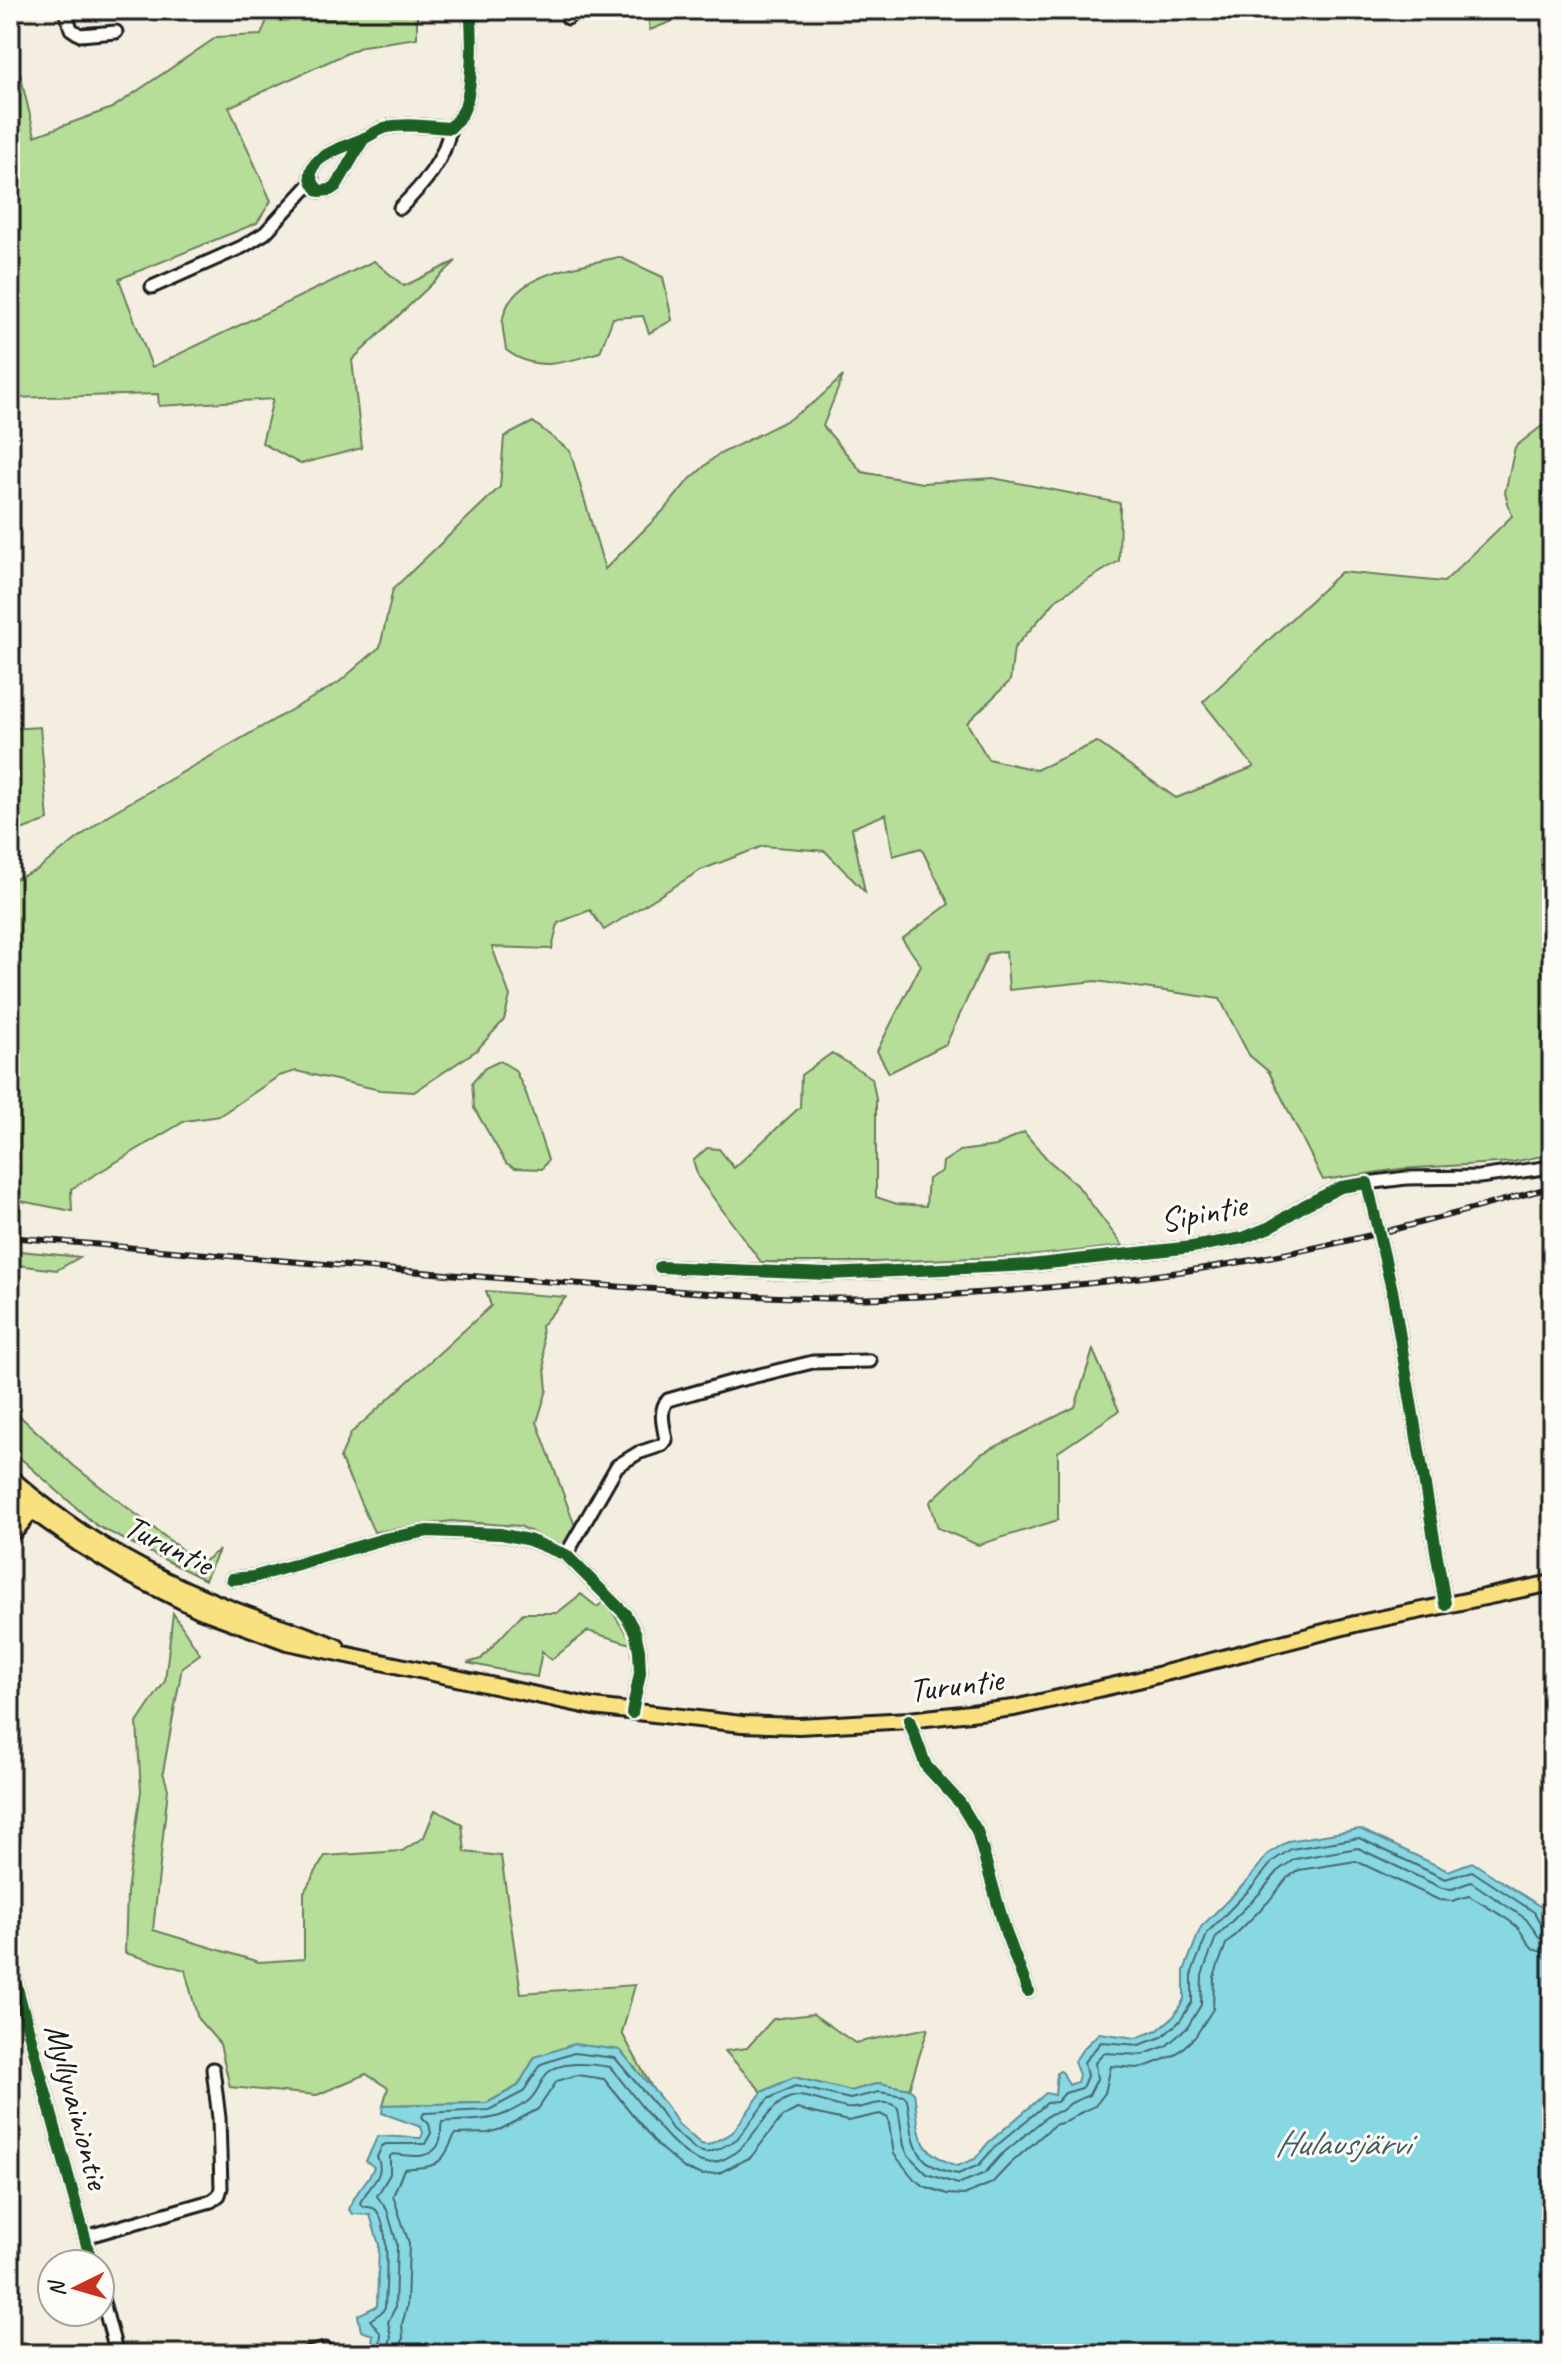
<svg xmlns="http://www.w3.org/2000/svg" width="1562" height="2364" font-family="Caveat,sans-serif">
<rect width="100%" height="100%" fill="#f4eee1"/>
<filter id="ink" filterUnits="userSpaceOnUse"><feTurbulence type="fractalNoise" baseFrequency=".0125" numOctaves="2"/><feDisplacementMap in="SourceGraphic" scale="16" xChannelSelector="R" yChannelSelector="G"/><feConvolveMatrix kernelMatrix="1 2 1 2 8 2 1 2 1" color-interpolation-filters="sRGB"/></filter>
<g filter="url(#ink)">
<path fill="#b6de99" stroke="#697d5a" stroke-width="2" d="M271 10H417V38L363 46 229 107 271 201 257 223 119 279 152 367 374 261 404 286 456 261 352 360 362 448 300 464 262 443 273 399 159 406 158 394 10 398V33L35 136 112 108 217 37 261 35Z
M647 10H681L680 18 650 30Z
M619 257 663 277 672 320 649 333 643 316 613 318 600 352C566 362 537 374 506 350 505 340 501 327 503 318 512 272 581 266 619 257Z
M843 376 823 426 862 472 922 483 993 478 1120 503 1119 561 1058 598 1014 648 1010 681 967 723 988 759 1036 770 1097 742 1176 798 1254 767 1203 702 1341 572 1444 582 1512 516 1505 493 1515 447 1552 418V1154L1513 1162 1400 1169 1323 1180 1269 1072 1249 1055 1220 999 1096 981 1009 990 1006 951 988 954 946 1044 889 1073 877 1051 921 965 902 939 949 904 921 848 893 856 886 814 852 828 865 892 825 851 763 846 701 870 604 930 590 910 558 923 552 949 492 947 510 996 504 1020 477 1050 414 1092 380 1090 296 1071 279 1076 219 1116 185 1121 71 1189 72 1211 10 1199V881L37 870 108 815 338 683 380 647 393 589 500 487 504 437 533 422 570 451 605 569 666 508 687 482 716 456 788 420 816 401Z
M40 727 48 820 10 834V729Z
M832 1053 872 1078 876 1099V1197L897 1204 926 1206 928 1179 942 1171 943 1162 960 1151 996 1146 1024 1132 1048 1160 1077 1185 1123 1246 1029 1256 873 1262H761L698 1177 693 1161 707 1148 719 1149 734 1168 800 1107 801 1075Z
M500 1061 515 1070 526 1093 548 1160 542 1169 515 1168 506 1163 474 1108 472 1083 485 1068Z
M10 1250 80 1257 57 1270 10 1264Z
M486 1291 566 1297 541 1326 547 1390 537 1422 579 1537 574 1554 520 1526 451 1521 374 1532 340 1458 351 1433 491 1306Z
M1093 1350 1119 1411 1058 1452V1520L978 1545 938 1528 930 1502 981 1454 1075 1407Z
M10 1407 74 1466 200 1564 219 1550 205 1580 97 1526 10 1449Z
M581 1594 597 1607 605 1601 634 1645 588 1631 551 1660 542 1651 537 1677 467 1663 481 1659 523 1613H557Z
M173 1613 200 1654 182 1667 163 1772 168 1789 153 1930 259 1962 304 1959V1892L325 1856 402 1851 424 1837 435 1810 462 1824 465 1852 501 1856 521 1993 635 1985 622 2033 656 2095 620 2050 535 2057 518 2086 487 2103 383 2105 388 2088 366 2074 317 2095 230 2087 220 2044 198 2019 185 1970 125 1953 127 1892 141 1791 137 1723 165 1681Z
M813 2014 855 2043 928 2028 909 2089 879 2083 851 2091 794 2077 762 2092 725 2051 747 2048 773 2019Z"/>
<path fill="#88d8e4" stroke="#5d8d94" stroke-width="2" d="M1360 1829 1448 1871 1472 1862 1541 1907 1552 1928V2354H368L366 2349 372 2343 373 2335 361 2331 358 2315 377 2306 379 2245 370 2215 353 2214 349 2210C355 2190 368 2183 374 2167L366 2161 378 2136 421 2138 423 2133 421 2127 382 2113 383 2105 487 2103 518 2086 535 2057 574 2044 620 2050 667 2106 678 2124 701 2144 708 2145 732 2133 762 2092 794 2077 851 2091 879 2083 909 2089 914 2093C921 2133 913 2150 957 2166L975 2159 988 2143 1046 2093 1055 2095 1057 2073 1060 2071 1063 2073 1069 2085 1077 2082 1079 2075 1074 2062 1083 2049 1099 2033 1136 2038 1158 2030 1174 2016 1184 1999V1971L1201 1927 1247 1881 1268 1854 1288 1841Z"/>
<g fill="none" stroke-linecap="round" stroke-linejoin="round">
<path stroke="#47676c" stroke-width="2" d="M375 2354 380 2345 381 2334 370 2320 382 2312 385 2307C386 2286 391 2224 375 2209 372 2207 366 2207 362 2206L360 2203C368 2186 387 2176 377 2157L382 2146 386 2144H425L431 2133 429 2124 422 2117 424 2113 489 2110 523 2092 541 2064 574 2053 615 2058 660 2111 672 2129 696 2150 706 2153 719 2149 737 2139 768 2099 795 2086 850 2099 879 2092 904 2096 907 2100C914 2139 910 2166 958 2174L979 2165 994 2148 1047 2103 1057 2102 1065 2093 1082 2088 1087 2076 1084 2062 1101 2042 1139 2045 1162 2037 1180 2021 1192 2002V1972L1208 1932 1253 1886 1273 1861 1291 1849 1359 1838 1445 1879 1472 1871 1534 1912 1543 1928 1552 1931
M387 2354 391 2337 388 2322 395 2308 397 2244 387 2210 377 2196 390 2174V2156L393 2154C410 2156 433 2161 440 2141 442 2134 440 2128 442 2122 479 2119 494 2124 527 2102 536 2096 539 2085 545 2076 557 2059 592 2064 610 2067 630 2089 679 2164 709 2163 753 2160 765 2095 799 2096 814 2097 831 2105 846 2108 865 2111 882 2095 898 2108L904 2146 908 2155 927 2174 958 2184 985 2173 1001 2155 1050 2114 1061 2111 1071 2103 1089 2095 1097 2079 1095 2063 1104 2053 1142 2055 1166 2046 1187 2028 1201 2005 1202 1975 1216 1937 1260 1893 1280 1869 1295 1859 1358 1848 1442 1888 1452 1889 1471 1882 1526 1919 1539 1937 1552 1941
M400 2354 403 2338 402 2324 407 2307 409 2243 393 2196 404 2169C410 2168 417 2168 424 2167 444 2165 448 2149 455 2134L488 2133 501 2129 538 2109 557 2081 577 2075 604 2079 658 2146 685 2169 703 2175 719 2173 751 2157 782 2117 797 2109 848 2121 880 2114 888 2118 894 2154 914 2179 924 2186 947 2194 964 2195 992 2183 1010 2164 1054 2125 1068 2121 1078 2114 1095 2106 1105 2093 1111 2066 1137 2068 1147 2066 1175 2055 1195 2037 1213 2009 1214 1977 1226 1944 1269 1901 1287 1878 1299 1870 1356 1861 1439 1900 1452 1901 1469 1896C1480 1903 1510 1919 1518 1928 1530 1943 1527 1952 1552 1953"/>
<defs>
<path id="minor" d="M65 10 71 29 80 35 116 32
M567 10 568 18
M364 138 336 186 330 190 319 191C290 160 346 147 365 138 373 134 379 129 388 127 406 123 430 127 450 128 456 122 462 116 465 107 473 82 473 36 470 10
M400 208C423 185 445 161 450 128
M152 287 242 247 265 233 313 181
M1367 1183 1406 1178 1479 1177 1552 1167
M660 1267 827 1274 1030 1265 1192 1247 1243 1238 1270 1227 1305 1205 1341 1187 1367 1183 1392 1290 1445 1604
M566 1555 617 1466 638 1453 662 1445 666 1440C664 1428 658 1409 668 1400L731 1382 813 1362 870 1361
M232 1579 253 1577 384 1539 428 1531 501 1534 529 1540 566 1555 625 1614 635 1632 639 1650 640 1673 632 1713
M909 1720 926 1766 960 1803 977 1831 1006 1933 1028 1991
M10 1962 92 2264
M85 2237 211 2201 219 2195 221 2188 219 2118 213 2069
M100 2291 117 2354
M306 2354 325 2349"/>
<path id="major" d="M10 1477C73 1534 153 1578 232 1609 267 1623 303 1632 337 1647
M10 1495 79 1544 130 1575 200 1610 287 1642 593 1707 742 1724 799 1726 909 1720 1014 1708 1138 1680 1355 1624 1552 1583
M10 1533 17 1529 37 1504"/>
</defs>
<use href="#minor" stroke="#1c1c1c" stroke-width="17"/>
<use href="#major" stroke="#1c1c1c" stroke-width="20"/>
<use href="#minor" stroke="#fdfcf7" stroke-width="11"/>
<use href="#major" stroke="#fae180" stroke-width="14"/>
<defs>
<path id="rail" d="M10 1237C210 1254 410 1273 610 1286 700 1292 792 1301 883 1298 1018 1293 1162 1279 1294 1252 1381 1235 1467 1210 1552 1187"/>
</defs>
<use href="#rail" stroke="#1c1c1c" stroke-width="6"/>
<use href="#rail" stroke="#fdfcf7" stroke-width="3" stroke-dasharray="9" stroke-linecap="butt"/>
<defs>
<path id="cycleway" d="M364 138 336 186 330 190 319 191C290 160 346 147 365 138 373 134 379 129 388 127 406 123 430 127 450 128 456 122 462 116 465 107 473 82 473 36 470 10
M660 1267 827 1274 1030 1265 1192 1247 1243 1238 1270 1227 1305 1205 1341 1187 1367 1183 1392 1290 1445 1604
M232 1579 253 1577 384 1539 428 1531 501 1534 529 1540 566 1555 625 1614 635 1632 639 1650 640 1673 632 1713
M909 1720 926 1766 960 1803 977 1831 1006 1933 1028 1991
M10 1962 92 2264"/>
</defs>
<use href="#cycleway" stroke="#fdfcf7" stroke-width="17"/>
<use href="#cycleway" stroke="#1b5e20" stroke-width="12"/>
</g>
</g>
<g text-anchor="middle" stroke-width="6" stroke-linejoin="round" paint-order="stroke">
<g font-size="34" fill="#1c1c1c" stroke="#fdfcf7">
<text transform="translate(1203 1212) rotate(-11)" y="12">Sipintie</text>
<text transform="translate(169 1544) rotate(27)" y="12">Turuntie</text>
<text transform="translate(956 1684) rotate(-7)" y="12">Turuntie</text>
<text transform="translate(78 2106) rotate(75)" y="12">Myllyvainiontie</text>
</g>
<g font-size="36" font-style="italic" fill="#425e62" stroke="#fdfcf7">
<text x="1342" y="2155">Hulausjärvi</text>
</g>
</g>
<rect width="1562" height="2364" fill="none" stroke="#fdfcf7" stroke-width="40"/>
<rect x="20" y="20" width="1522" height="2324" fill="none" stroke="#1c1c1c" stroke-width="3" filter="url(#ink)"/>
<g transform="translate(76 2288) rotate(265)"><circle r="38" fill="#fdfcf7" stroke="#a3a29f" stroke-width="2"/>
<path d="M0-6L14 30L0 20L-14 30Z" fill="#c8321e"/>
<text y="-12" font-size="22" font-weight="bold" text-anchor="middle" fill="#1c1c1c">N</text>
</g>
</svg>
